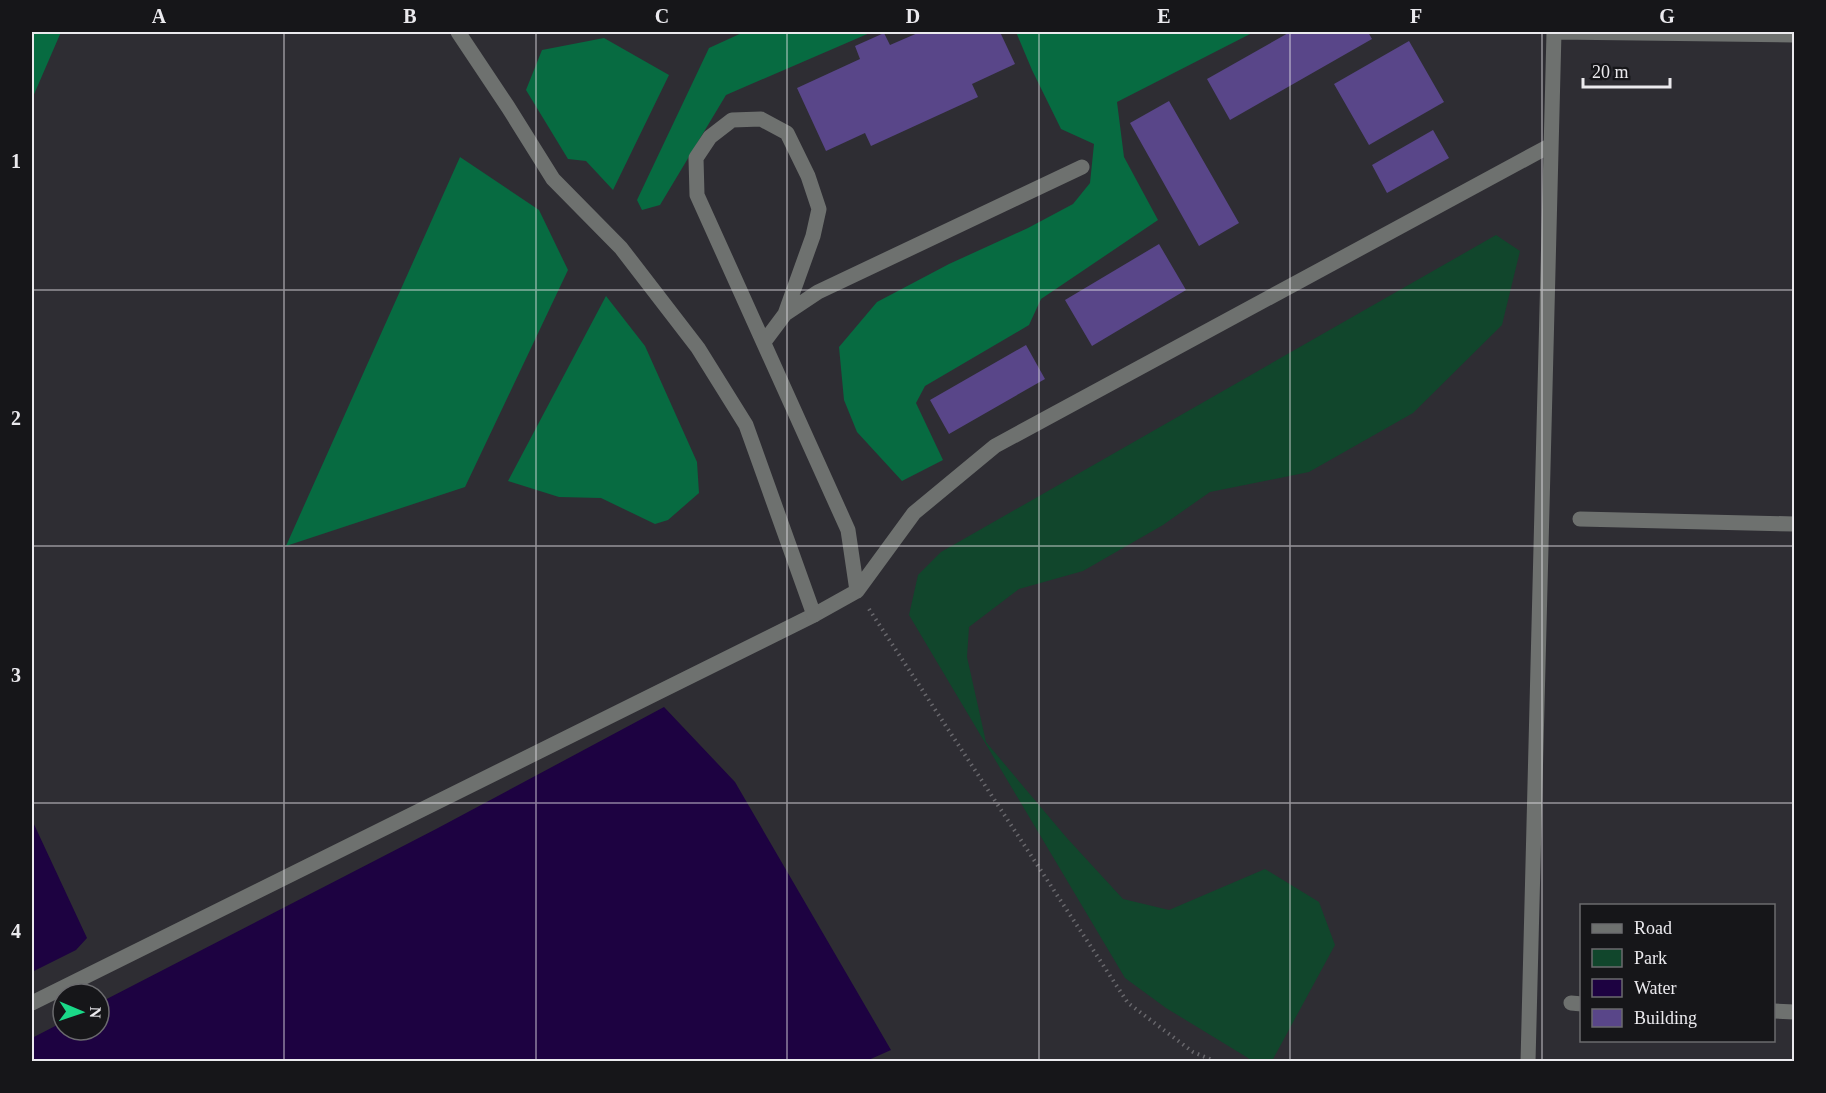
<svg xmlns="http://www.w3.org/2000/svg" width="1826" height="1093" font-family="'Times New Roman',serif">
<rect width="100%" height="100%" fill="#2e2d33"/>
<path fill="#11462c" d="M1496 235 1520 251 1502 325 1413 413 1309 472 1210 492 1163 525 1083 571 1019 589 969 627 967 657 986 742 1066 837 1123 899 1169 910 1265 869 1319 902 1335 945 1272 1061H1253L1166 1008 1125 978 909 615 918 575 941 552Z"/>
<path fill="#076b41" d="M32 32H61L32 99Z
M744 32H872L726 95 660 205 642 210 637 200 709 48Z
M1016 32H1254L1117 102 1124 157 1158 220 1041 299 1029 325 925 386 916 403 943 460 902 481 857 432 844 400 839 347 877 302 949 264 1028 228 1073 204 1090 183 1094 144 1061 129 1032 70Z
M604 38 669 75 613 190 586 161 568 159 526 90 542 50Z
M460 157 539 210 568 270 465 487 286 546Z
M606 296 645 346 697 462 699 493 668 520 655 524 601 498 559 497 508 481Z"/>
<path fill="#1d0241" d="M664 707 735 782 891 1050 864 1062 32 1061V1038L63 1022V1030H99V1003L438 828Z
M32 820 87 938 76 950 32 972Z"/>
<path fill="#594689" d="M920 32H1000L1015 64 972 84 978 97 871 146 865 133 826 151 797 88 860 59 855 46 884 33 890 45Z
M1290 32H1368L1372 39 1230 120 1207 79Z
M1409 41 1444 102 1369 145 1334 84Z
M1169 101 1239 223 1199 246 1130 123Z
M1433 130 1449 158 1387 193 1372 165Z
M1159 244 1186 290 1092 346 1065 300Z
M1026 345 1045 379 949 434 930 400Z"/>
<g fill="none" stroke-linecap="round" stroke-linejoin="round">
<path stroke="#69686d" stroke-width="4" stroke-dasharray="1.5 4.5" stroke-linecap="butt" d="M869 609 1128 1003 1193 1052 1217 1062"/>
<path stroke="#6e716f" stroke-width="15" d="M1556 32 1794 35
M764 342 785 314 818 292 1082 167
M1580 519 1794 524
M857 591 914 513 995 446 1551 145
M32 1003 814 615 857 591 848 530 697 195 696 158 710 137 732 120 761 119 787 133 808 176 819 209 813 236 785 314
M1571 1003 1582 1004
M1774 1011 1794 1012
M1528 1062 1554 32"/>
<path stroke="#6e716f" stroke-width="15" d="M458 32 508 107 553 179 621 248 698 348 746 425 814 615"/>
</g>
<path fill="none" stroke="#ebeaee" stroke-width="1.5" stroke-opacity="0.55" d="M284 32V1062M536 32V1062M787 32V1062M1039 32V1062M1290 32V1062M1542 32V1062M32 290H1794M32 546H1794M32 803H1794"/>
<rect width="1826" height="1093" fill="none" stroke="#161619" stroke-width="66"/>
<rect x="1580" y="904" width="195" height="138" fill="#161619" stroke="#6b6b6e" stroke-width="1.5"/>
<rect x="1592" y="924" width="30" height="9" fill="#6e716f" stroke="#6b6b6e" stroke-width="1.5"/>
<text x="1634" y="934" font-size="18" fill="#ebeaee">Road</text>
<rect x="1592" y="949" width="30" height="18" fill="#11462c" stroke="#6b6b6e" stroke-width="1.5"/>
<text x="1634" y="964" font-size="18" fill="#ebeaee">Park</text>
<rect x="1592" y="979" width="30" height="18" fill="#1d0241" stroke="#6b6b6e" stroke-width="1.5"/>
<text x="1634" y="994" font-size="18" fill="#ebeaee">Water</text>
<rect x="1592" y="1009" width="30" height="18" fill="#594689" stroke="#6b6b6e" stroke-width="1.5"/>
<text x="1634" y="1024" font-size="18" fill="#ebeaee">Building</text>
<g transform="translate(81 1012) rotate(92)"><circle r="28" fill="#161619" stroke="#6b6b6e" stroke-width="1.5"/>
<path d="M0-4.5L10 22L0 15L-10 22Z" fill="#1ad988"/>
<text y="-9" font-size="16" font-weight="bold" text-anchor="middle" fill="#ebeaee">N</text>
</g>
<path d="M1583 78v9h87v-9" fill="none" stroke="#ebeaee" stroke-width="3"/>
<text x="1592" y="78" font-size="18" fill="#ebeaee" stroke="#161619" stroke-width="4.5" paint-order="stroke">20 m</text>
<rect x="33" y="33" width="1760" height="1027" fill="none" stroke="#ebeaee" stroke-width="2"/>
<g font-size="20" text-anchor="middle" font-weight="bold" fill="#ebeaee">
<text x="159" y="23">A</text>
<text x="410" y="23">B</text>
<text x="662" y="23">C</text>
<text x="913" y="23">D</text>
<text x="1164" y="23">E</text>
<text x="1416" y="23">F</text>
<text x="1667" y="23">G</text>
<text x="16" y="168">1</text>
<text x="16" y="425">2</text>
<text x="16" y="682">3</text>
<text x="16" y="938">4</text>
</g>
</svg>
